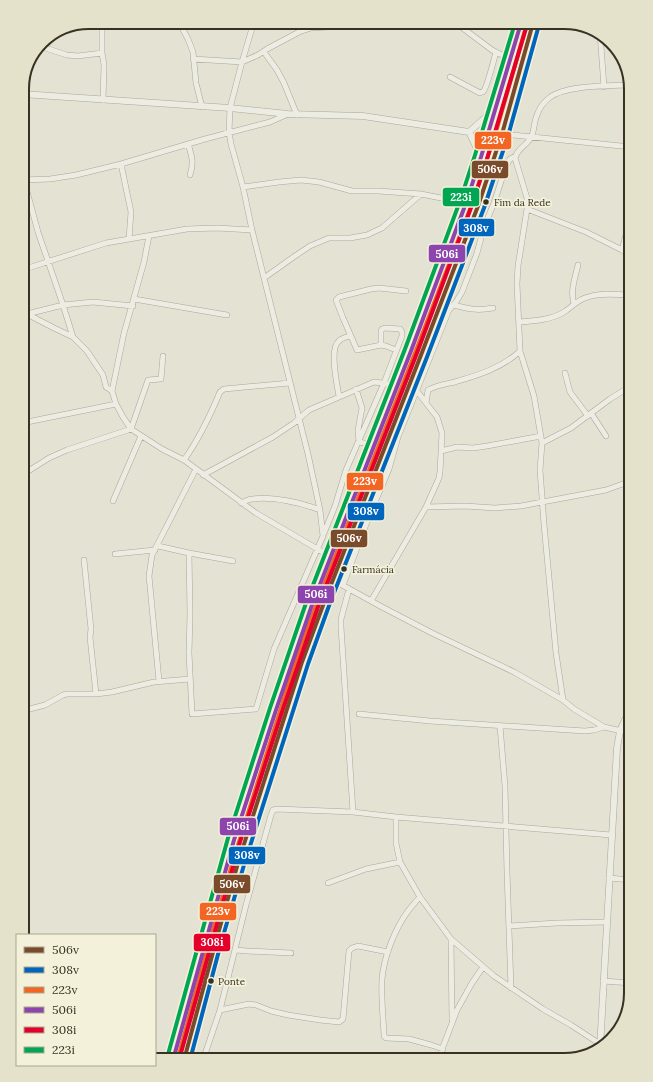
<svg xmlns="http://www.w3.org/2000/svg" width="653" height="1082" font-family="Lora,serif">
<rect width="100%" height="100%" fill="#e4e2d2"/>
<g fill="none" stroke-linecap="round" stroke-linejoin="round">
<defs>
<path id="minor" d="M456 23 492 50 510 59
M181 26 188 39 193 52 196 83 202 107
M102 27V53L104 65 103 100
M600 33 604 87
M39 46 67 55 78 56 102 53
M264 52 277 70 284 83 297 115
M193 59 242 62 258 55 267 49 299 32 311 28 380 24
M450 77 480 93C481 92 482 92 483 92 487 88 494 59 496 52
M502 134 631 147
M188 144C192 156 194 163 190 175
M121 164 131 212 129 239
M22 173 38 232 63 305 73 337
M22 180 50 179 76 175 121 164 205 139 270 122 288 114
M243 187 279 182 301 180 319 182 352 191H378L421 194 466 203
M527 209 586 232 622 250 631 257
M149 236 144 262 124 333 112 391 116 404 123 417 131 429 162 449 184 460 256 513 331 557
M622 250 631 215
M22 270 106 243 187 229 217 228 252 230
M264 278 295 256 310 246 329 238H350L367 235 382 228 421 194
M134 299 227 315
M574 304C570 291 575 278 578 265
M453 305C469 309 477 311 493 308
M22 310 27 314 54 328 73 337 87 351 103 375 106 387 112 391
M27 314 63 305 93 302 133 306
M519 322C534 321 551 320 564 312 572 307 578 299 588 297 601 292 617 295 631 295
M396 350 386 346 381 345 357 350 343 318 336 300 339 297 371 289 379 288 406 291
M565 373 570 392 588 416
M410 384 417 391 426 403
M356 389 362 408 358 430 359 442 374 445
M339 396C337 385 329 348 339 341 341 338 347 337 350 336
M591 413 606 436
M22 423 116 404
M131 429 148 380 161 379 163 356
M542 443 571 428 610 399 631 386 630 346 631 343
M441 451 457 447 473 448 487 446 541 436
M184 460C199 439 210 416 220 392L224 389 290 383
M22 475 49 458 67 450 131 429
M203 475 273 437 294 423 309 410 374 382 382 383 397 386
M113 501 141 436
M241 503C245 501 249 499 253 499 272 496 302 503 320 510
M426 507 465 506 495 508 521 506 606 490 631 481
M324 533 335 506 346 470 384 383 402 336V332L400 329 385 328 382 329 381 331V345
M158 546 189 553 190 614 189 653 192 714 256 709 274 649 323 536 320 510 308 454 252 230 243 187 231 144 229 132 230 108 242 62 253 25
M189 553 233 561
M115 554 155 550
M84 560 91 629 90 637 96 694
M333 580 382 607 432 633 514 672 563 700 574 709 604 727 631 733
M343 585 370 514 389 469 398 437 449 310 456 302 462 292 477 253 484 227 494 203 506 166 510 159 516 156
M349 589 341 619V627L353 812
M371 601 426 507 439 478 440 472 442 433 437 417 426 403 428 390C437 385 446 384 455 382 478 375 502 368 520 351
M159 681 149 576 152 555 196 469
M563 700 556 653 544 524 540 470 542 443 534 396 520 351 517 284 518 266 527 209V198L515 158C517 148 528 145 532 136 534 130 534 122 537 115 539 109 544 102 549 98 565 85 609 86 630 85
M22 711 45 705 63 695 67 694H96L112 692 154 682 190 679
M359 714 430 721 585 731 594 730 604 727
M500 726 505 786 507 872 511 988
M396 817V843L400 862 420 897 451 939 494 976 543 1009 571 1025 600 1044
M609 878 631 880
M328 883 366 869 400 862
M420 897C416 901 412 906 408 911 395 929 384 956 382 979 381 997 383 1016 384 1034V1036L386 1038 409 1039 431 1045 443 1049
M509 926 557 923 607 922
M451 939 452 1020
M236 950 247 951 291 953
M603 981 631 983
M220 1010 249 1004 256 1005 271 1011 288 1015 320 1020 339 1022 343 1019 349 951 352 948 358 946 388 952
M203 1060 220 1010 246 905 271 815 273 810 277 809 353 812 396 817 611 835
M438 1060 457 1010 472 983 483 967"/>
<path id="tertiary" d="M22 94 230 108 288 114 363 116 469 132
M469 132 495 109
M469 132 481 157
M600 1048 617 748 620 731 631 707"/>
<path id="primary" d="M173 1060 234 840 276 710 312 605 411 351 466 203 481 157 521 23
M184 1060C211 954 241 850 275 746 293 690 310 634 333 580L421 355 478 206 502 134 533 23"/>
</defs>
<use href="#minor" stroke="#aaa79a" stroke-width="6"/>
<use href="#tertiary" stroke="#aaa79a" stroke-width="7"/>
<use href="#primary" stroke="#8f8c81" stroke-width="9"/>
<use href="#minor" stroke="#ecece3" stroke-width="5"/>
<use href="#tertiary" stroke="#ecece3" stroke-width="6"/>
<use href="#primary" stroke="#e4e2d5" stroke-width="8"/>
<defs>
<path id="bus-1" d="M184 1060 216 941 238 863 302 662 325 600 421 355 478 206 502 134 533 23"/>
<path id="bus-2" d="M190 1060 221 943 244 865 308 664 330 603 427 357 484 208 508 136 539 25"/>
<path id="bus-3" d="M178 1058 210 940 233 861 296 660 319 598 415 353 472 204 496 132 527 23"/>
<path id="bus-4" d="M173 1060 234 840 276 710 312 605 411 351 466 203 481 157 521 23"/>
<path id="bus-5" d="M179 1060 240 842 282 712 318 607 417 353 472 205 487 159 527 25"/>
<path id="bus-6" d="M167 1058 228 838 270 708 306 603 405 349 460 201 475 155 515 23"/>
</defs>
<use href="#bus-1" stroke="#f3f1da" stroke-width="7"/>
<use href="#bus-2" stroke="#f3f1da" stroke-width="7"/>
<use href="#bus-3" stroke="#f3f1da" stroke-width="7"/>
<use href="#bus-4" stroke="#f3f1da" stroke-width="7"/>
<use href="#bus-5" stroke="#f3f1da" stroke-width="7"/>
<use href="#bus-6" stroke="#f3f1da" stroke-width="7"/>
<use href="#bus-1" stroke="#7a4b2a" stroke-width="4"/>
<use href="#bus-2" stroke="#0065bd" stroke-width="4"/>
<use href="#bus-3" stroke="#f26522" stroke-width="4"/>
<use href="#bus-4" stroke="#8e44ad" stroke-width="4"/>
<use href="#bus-5" stroke="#e4002b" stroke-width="4"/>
<use href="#bus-6" stroke="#00a651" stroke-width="4"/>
</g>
<g fill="#393223" stroke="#f3f1da" stroke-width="1.5">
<circle cx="486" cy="202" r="3.5"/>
<circle cx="344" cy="569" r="3.5"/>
<circle cx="211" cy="981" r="3.5"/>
</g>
<g text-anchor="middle" stroke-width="3.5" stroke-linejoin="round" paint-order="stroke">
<g font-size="10" fill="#393223" stroke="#f3f1da" text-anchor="start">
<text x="494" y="206">Fim da Rede</text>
<text x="352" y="573">Farmácia</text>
<text x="218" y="985">Ponte</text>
</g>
</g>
<path d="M0 0H653V1082H0ZM89 29H564A60 60 0 0 1 624 89V993A60 60 0 0 1 564 1053H89A60 60 0 0 1 29 993V89A60 60 0 0 1 89 29Z" fill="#e4e2cb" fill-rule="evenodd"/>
<path fill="none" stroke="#393223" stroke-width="2" d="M89 29H564A60 60 0 0 1 624 89V993A60 60 0 0 1 564 1053H89A60 60 0 0 1 29 993V89A60 60 0 0 1 89 29Z"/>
<g stroke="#f3f1da" stroke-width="1.5">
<rect x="474" y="131" width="38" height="19" rx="4" fill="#f26522"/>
<rect x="471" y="160" width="38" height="19" rx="4" fill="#7a4b2a"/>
<rect x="442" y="187" width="38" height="20" rx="4" fill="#00a651"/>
<rect x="458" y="218" width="37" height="19" rx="4" fill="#0065bd"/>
<rect x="428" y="244" width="38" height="19" rx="4" fill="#8e44ad"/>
<rect x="346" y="472" width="38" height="19" rx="4" fill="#f26522"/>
<rect x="347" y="502" width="38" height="19" rx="4" fill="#0065bd"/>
<rect x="330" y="529" width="38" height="19" rx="4" fill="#7a4b2a"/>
<rect x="297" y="585" width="38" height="19" rx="4" fill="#8e44ad"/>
<rect x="219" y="817" width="38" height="19" rx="4" fill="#8e44ad"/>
<rect x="228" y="846" width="38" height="19" rx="4" fill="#0065bd"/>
<rect x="213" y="874" width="38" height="20" rx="4" fill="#7a4b2a"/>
<rect x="199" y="902" width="38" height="19" rx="4" fill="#f26522"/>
<rect x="193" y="933" width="38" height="19" rx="4" fill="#e4002b"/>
</g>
<g font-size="11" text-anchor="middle" font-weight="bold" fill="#fff">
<text x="493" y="144">223v</text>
<text x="490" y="173">506v</text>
<text x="461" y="201">223i</text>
<text x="476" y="232">308v</text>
<text x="447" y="258">506i</text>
<text x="365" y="485">223v</text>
<text x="366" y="515">308v</text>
<text x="349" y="542">506v</text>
<text x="316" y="598">506i</text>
<text x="238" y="830">506i</text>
<text x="247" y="859">308v</text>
<text x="232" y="888">506v</text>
<text x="218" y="915">223v</text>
<text x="212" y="946">308i</text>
</g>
<rect x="16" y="934" width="140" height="132" fill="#f3f1da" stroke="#a9a591"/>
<rect x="24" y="947" width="20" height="6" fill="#7a4b2a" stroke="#a9a591"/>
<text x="52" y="954" font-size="12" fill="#393223">506v</text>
<rect x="24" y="967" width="20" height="6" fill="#0065bd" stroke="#a9a591"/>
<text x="52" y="974" font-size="12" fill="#393223">308v</text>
<rect x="24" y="987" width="20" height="6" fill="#f26522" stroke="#a9a591"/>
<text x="52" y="994" font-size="12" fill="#393223">223v</text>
<rect x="24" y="1007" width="20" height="6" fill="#8e44ad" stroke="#a9a591"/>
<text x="52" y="1014" font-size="12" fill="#393223">506i</text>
<rect x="24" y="1027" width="20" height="6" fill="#e4002b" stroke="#a9a591"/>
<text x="52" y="1034" font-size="12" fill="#393223">308i</text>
<rect x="24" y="1047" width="20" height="6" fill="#00a651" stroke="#a9a591"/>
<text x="52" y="1054" font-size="12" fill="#393223">223i</text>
</svg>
